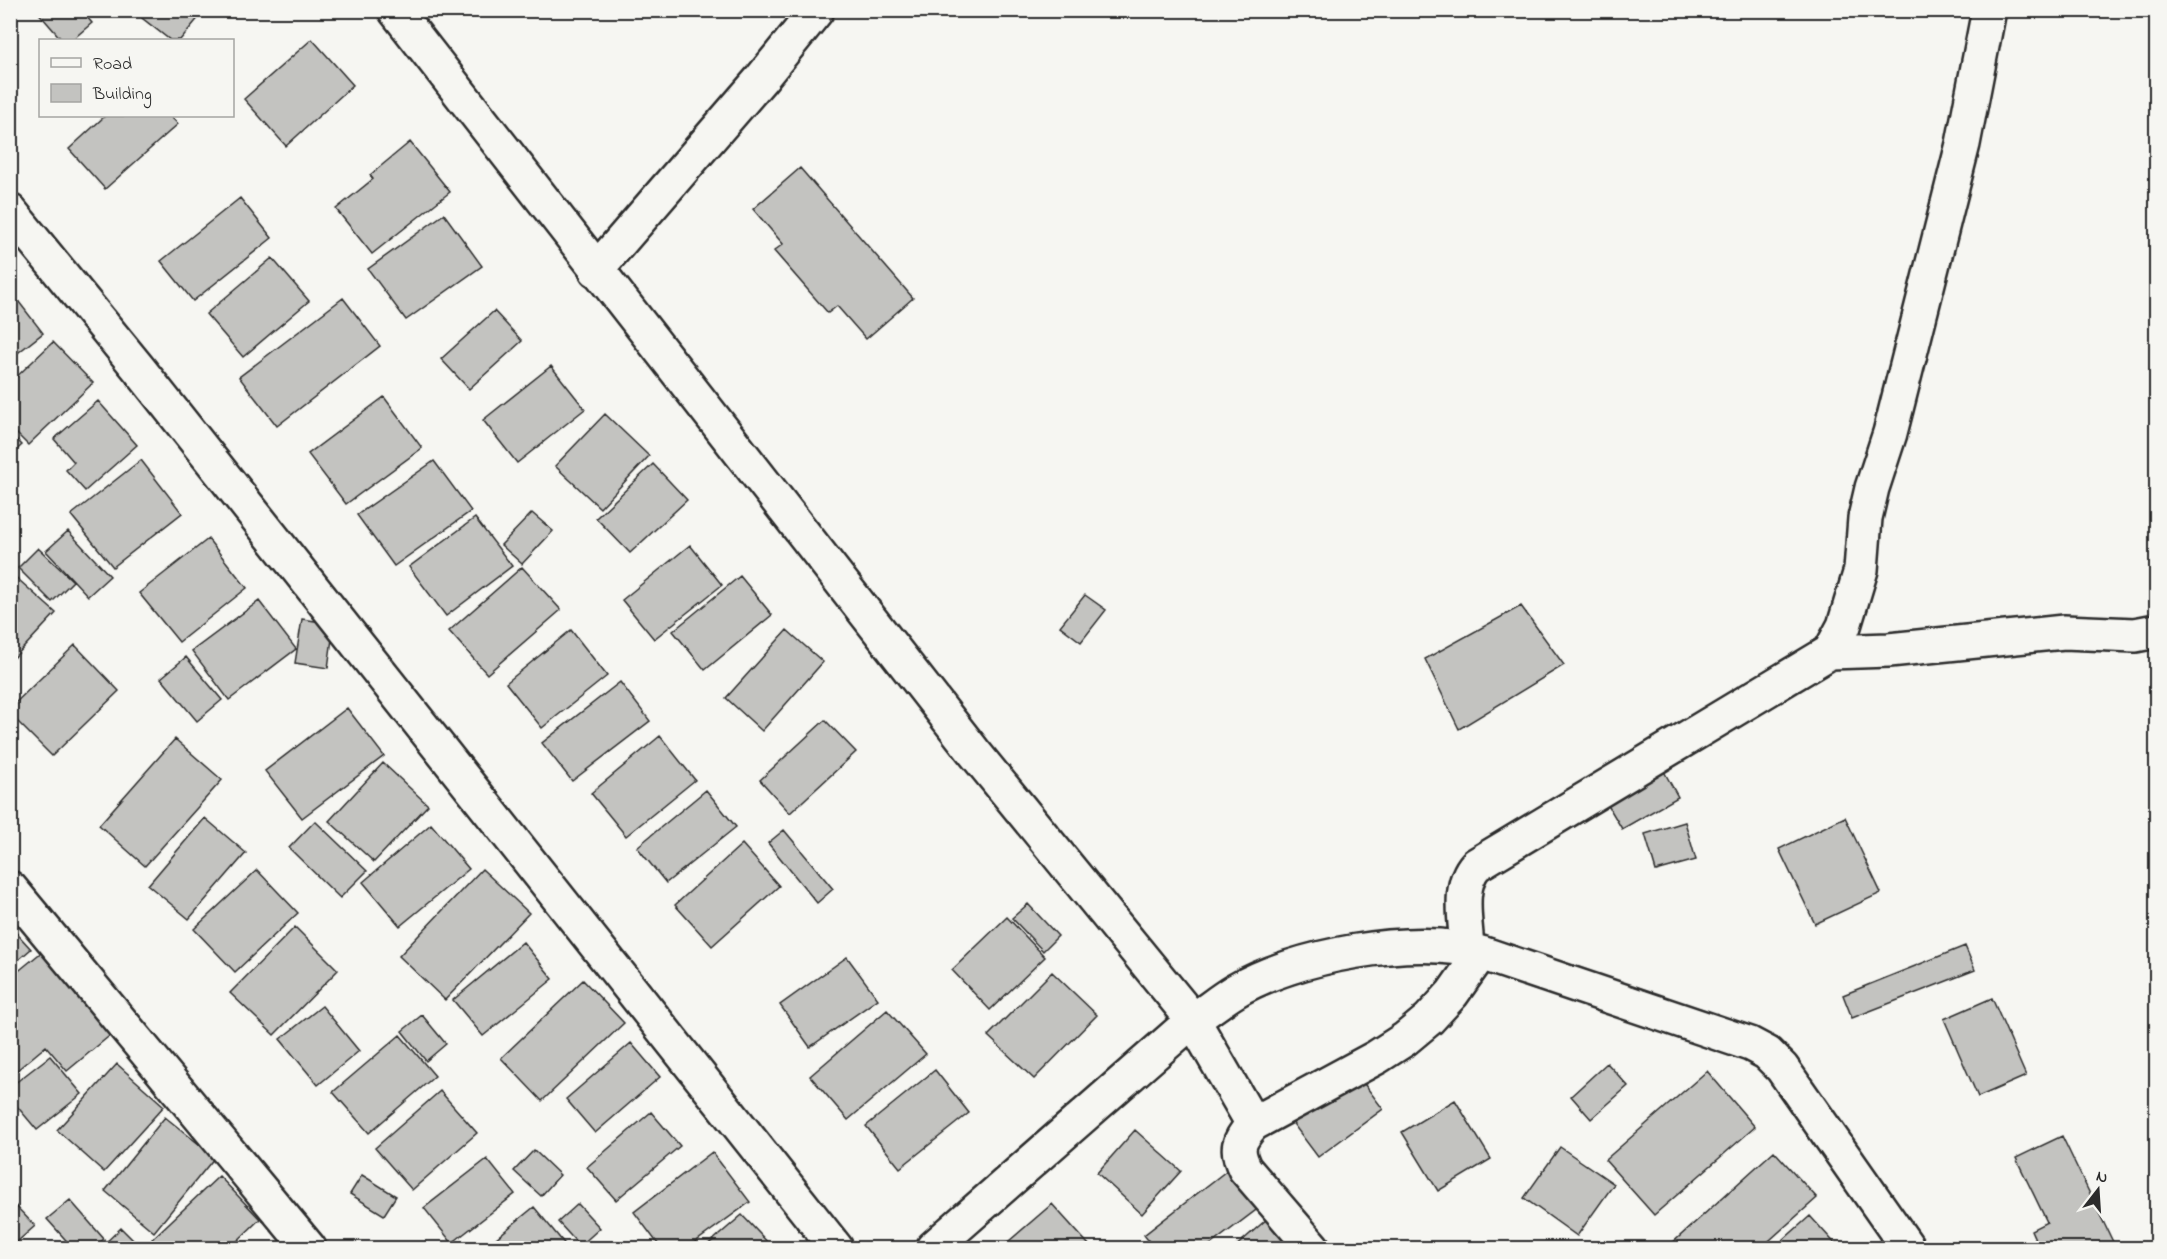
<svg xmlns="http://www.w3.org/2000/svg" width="2167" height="1259" font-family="'Indie Flower',sans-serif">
<rect width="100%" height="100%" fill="#f6f6f2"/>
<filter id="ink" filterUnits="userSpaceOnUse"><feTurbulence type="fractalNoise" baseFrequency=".0167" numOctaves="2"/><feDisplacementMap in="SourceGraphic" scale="12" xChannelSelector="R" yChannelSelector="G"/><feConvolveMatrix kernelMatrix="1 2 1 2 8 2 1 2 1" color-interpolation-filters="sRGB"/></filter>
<g filter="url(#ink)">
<path fill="#c3c3c0" stroke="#2b2b2b" stroke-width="1.5" d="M36 10H81L92 23 72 40H62Z
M148 10H205L180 40H170L142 18Z
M312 39 353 85 286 146 244 99Z
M105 116H170L178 124 105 189 69 149Z
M410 142 450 192 372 254 336 209 373 179 370 175Z
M800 168 913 298 866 339 837 306 828 313 774 251 783 244 753 209Z
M240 198 272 238 193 301 161 261Z
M444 214 482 266 406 320 368 269Z
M272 258 309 301 243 357 206 314Z
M12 293 43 333 10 359V294Z
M343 298 380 346 277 426 239 377Z
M494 311 522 341 469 389 441 359Z
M53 342 93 383 28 445 10 427V383Z
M551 366 585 409 517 463 483 420Z
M384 397 422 448 346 504 308 454Z
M98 401 137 445 85 491 66 470 74 462 54 439Z
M605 414 649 456 600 508 555 466Z
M10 433 22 445 10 456Z
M141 460 182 513 113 567 71 515Z
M434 461 471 511 394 566 357 515Z
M653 464 687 500 630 553 596 518Z
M532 513 553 531 522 564 501 545Z
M475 518 512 566 446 616 409 567Z
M68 531 110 576 88 596 46 551Z
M208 539 247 588 179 642 139 593Z
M690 545 722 585 654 639 622 600Z
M38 548 73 581 52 602 18 568Z
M522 567 561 610 487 674 449 631Z
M10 572 56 613 10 662Z
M740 576 772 615 705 670 673 631Z
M1085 595 1106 610 1081 642 1060 626Z
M259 601 296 649 229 700 192 651Z
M1521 606 1564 665 1459 729 1425 659Z
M302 619 334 624 328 668 295 663Z
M571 630 607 676 542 728 506 683Z
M787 630 823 662 762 731 726 698Z
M75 645 119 691 52 756 10 714V708Z
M186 657 222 700 197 721 161 678Z
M620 682 650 721 572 781 542 743Z
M347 708 384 756 302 818 265 771Z
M825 720 856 752 790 813 760 780Z
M660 736 695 780 626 836 591 793Z
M175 739 222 780 145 866 99 825Z
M383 763 428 805 374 862 329 821Z
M1660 764 1678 797 1622 829 1603 797Z
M706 790 736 827 666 883 637 847Z
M1845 817 1881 893 1815 924 1779 849Z
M205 818 246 853 189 919 148 885Z
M315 821 367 871 340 898 289 848Z
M1685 822 1696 860 1656 871 1645 834Z
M431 824 469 869 400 926 363 882Z
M784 830 833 889 817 903 768 843Z
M742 844 779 886 712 946 675 905Z
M482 869 529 913 445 1000 399 956Z
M257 870 298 913 235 972 194 929Z
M1028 904 1058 936 1043 951 1012 918Z
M1007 917 1045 957 990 1010 952 970Z
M10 926 31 949 10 967Z
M295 927 338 970 274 1035 230 993Z
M523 942 553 979 483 1036 453 1000Z
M49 946 119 1028 67 1071 46 1046 10 1076V978Z
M1965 946 1975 970 1852 1018 1843 995Z
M847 957 878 999 810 1047 780 1005Z
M1052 972 1097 1015 1034 1079 988 1036Z
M583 980 624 1023 542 1101 501 1058Z
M1992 998 2026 1076 1978 1097 1944 1019Z
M322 1006 359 1051 318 1085 280 1039Z
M887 1010 926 1054 848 1120 810 1076Z
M422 1015 446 1044 426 1061 402 1031Z
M400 1035 435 1076 369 1133 333 1092Z
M631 1043 660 1077 595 1133 566 1099Z
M50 1056 82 1094 37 1130 10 1098V1087Z
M1347 1061 1383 1109 1318 1157 1282 1109Z
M1607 1063 1628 1086 1591 1119 1571 1096Z
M117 1064 164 1106 104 1172 57 1130Z
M935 1070 969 1113 900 1168 866 1126Z
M1707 1071 1755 1127 1654 1215 1605 1160Z
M440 1091 477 1133 412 1190 375 1148Z
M1455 1100 1491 1159 1438 1191 1402 1132Z
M651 1112 680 1146 616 1200 587 1167Z
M165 1117 215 1157 154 1232 105 1191Z
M1135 1130 1181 1171 1142 1214 1097 1173Z
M2062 1136 2115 1246 2110 1248H2039L2031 1230 2047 1222 2016 1158Z
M1560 1147 1614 1184 1577 1236 1524 1198Z
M534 1150 560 1175 541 1196 514 1171Z
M1774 1151 1817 1198 1761 1248H1672L1669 1246Z
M712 1152 750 1202 687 1248H661L634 1212Z
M487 1159 515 1194 452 1243 424 1208Z
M1230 1168 1260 1207 1206 1248H1154L1144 1235Z
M362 1175 396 1196 384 1215 350 1194Z
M219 1176 260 1219 230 1248H161L152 1239Z
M10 1200 35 1226 10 1248Z
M70 1200 104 1239 92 1248H73L47 1219Z
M578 1204 600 1228 580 1246 558 1222Z
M1052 1204 1089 1245 1085 1248H1001Z
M534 1207 568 1248H484Z
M742 1215 773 1248H704Z
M1810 1216 1839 1248H1774Z
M1267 1219 1294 1248H1234Z
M121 1228 141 1248H103L101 1247Z"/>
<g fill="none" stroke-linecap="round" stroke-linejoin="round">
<defs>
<path id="minor" d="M395 10 974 752 1193 1020C1207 1011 1220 1000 1235 991 1293 956 1415 933 1481 953L1750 1044 1767 1053 1782 1068 1908 1248
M10 211 139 369 836 1248
M596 270 761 79 817 10
M1830 652 1889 650 2064 632 2135 635 2156 631
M10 888 309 1248
M1467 949C1466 922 1457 886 1476 865L1830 652 1844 626 1861 570 1865 518 1872 488 1890 433 1963 144 1989 10
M933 1248 1193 1020 1253 1124
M1313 1248 1245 1169C1235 1149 1238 1141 1253 1124L1377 1057 1405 1039 1429 1019 1452 994 1481 953"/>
</defs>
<use href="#minor" stroke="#2b2b2b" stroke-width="38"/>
<use href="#minor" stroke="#f6f6f2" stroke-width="33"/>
</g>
</g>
<rect width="2167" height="1259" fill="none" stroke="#f6f6f2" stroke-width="36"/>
<rect x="18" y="18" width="2131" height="1223" fill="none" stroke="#2b2b2b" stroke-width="2" filter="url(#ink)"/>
<rect x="39" y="39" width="195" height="78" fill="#f6f6f2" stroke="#a5a5a2" stroke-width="1.5"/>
<rect x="51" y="58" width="30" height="9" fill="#f6f6f2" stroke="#a5a5a2" stroke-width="1.5"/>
<text x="93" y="69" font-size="18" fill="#2b2b2b">Road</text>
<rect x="51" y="84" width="30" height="18" fill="#c3c3c0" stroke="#a5a5a2" stroke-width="1.5"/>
<text x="93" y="99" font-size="18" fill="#2b2b2b">Building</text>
<g transform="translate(2098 1190) rotate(17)" stroke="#f6f6f2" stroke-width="4.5" paint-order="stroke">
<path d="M0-4.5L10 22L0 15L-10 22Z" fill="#2b2b2b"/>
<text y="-9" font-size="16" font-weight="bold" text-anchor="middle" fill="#2b2b2b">N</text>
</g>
</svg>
